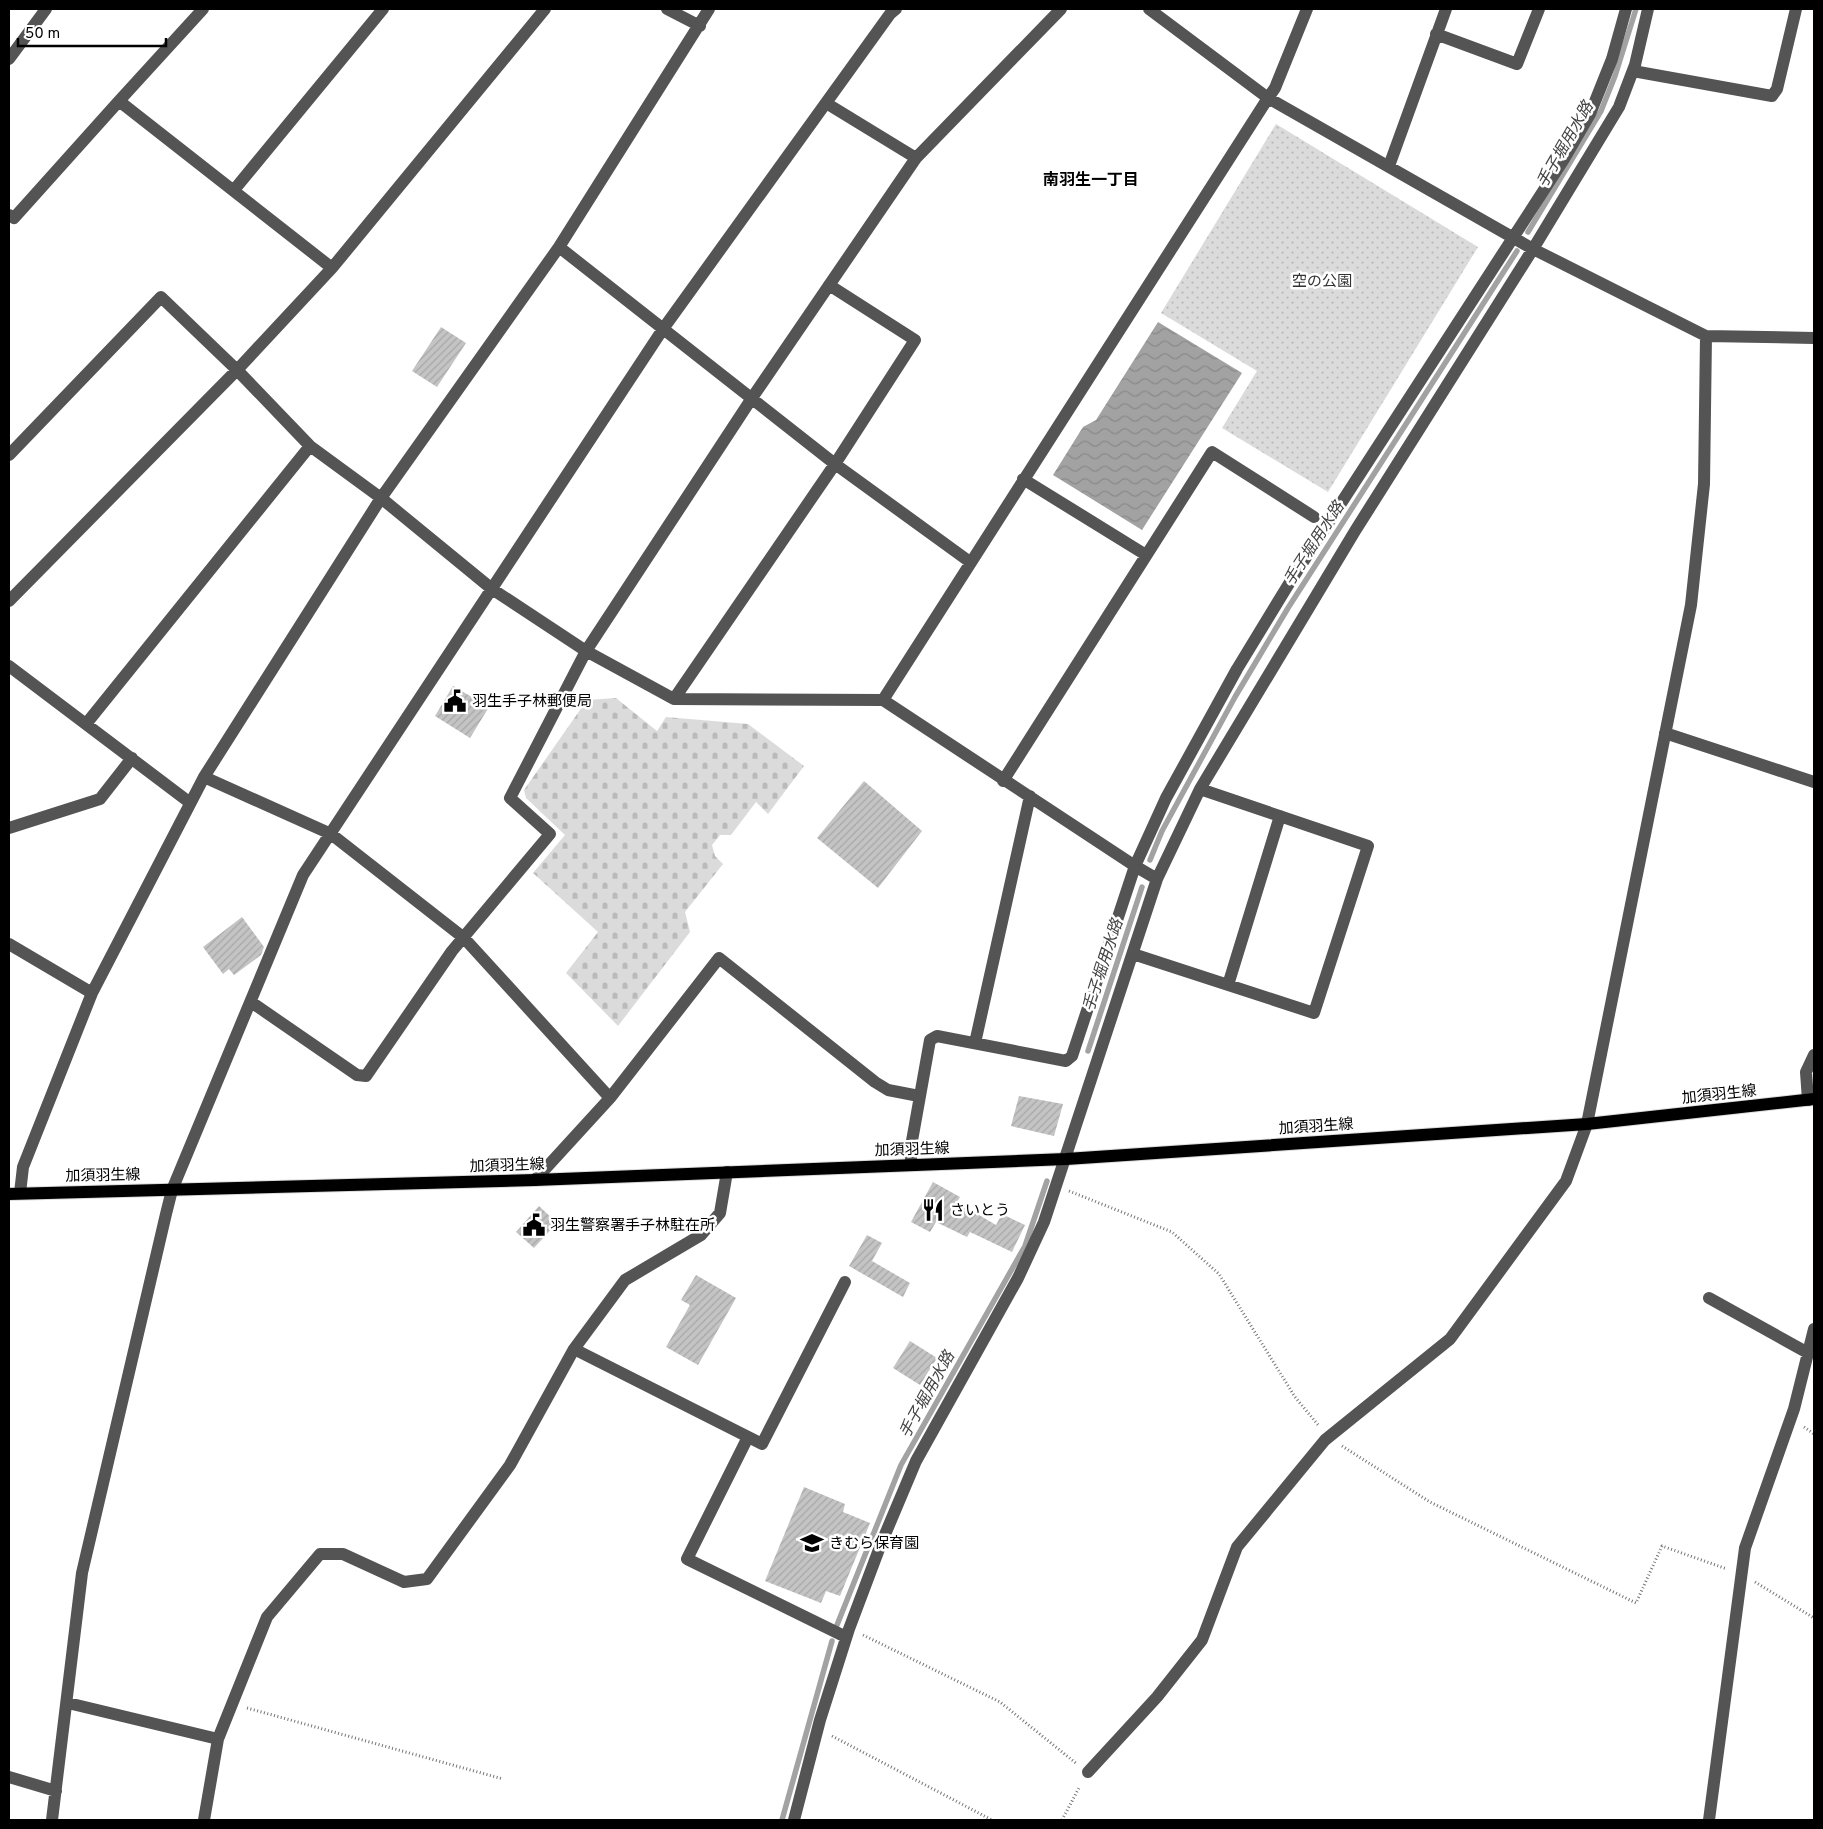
<svg xmlns="http://www.w3.org/2000/svg" width="1823" height="1829" font-family="Overpass,'Noto Sans JP',sans-serif">
<defs>
<pattern id="green-dots" width="8" height="8" patternUnits="userSpaceOnUse" patternTransform="scale(1.25)"><rect width="8" height="8" fill="#dbdbdb"/><path d="M2 2h.1M6 6h.1" fill="none" stroke="#bababa" stroke-width="1.8" stroke-linecap="round"/></pattern>
<pattern id="cemetery-stones" width="16" height="16" patternUnits="userSpaceOnUse" patternTransform="scale(1.25)"><rect width="16" height="16" fill="#dbdbdb"/><path d="M2 7V4a2 2 0 0 1 4 0v3zM10 15v-3a2 2 0 0 1 4 0v3z" fill="#bababa"/></pattern>
<pattern id="water-waves" width="16" height="10" patternUnits="userSpaceOnUse" patternTransform="scale(1.25)"><rect width="16" height="10" fill="#a2a2a2"/><path d="M0 5q4-4 8 0t8 0" fill="none" stroke="#8a8a8a"/></pattern>
<pattern id="building-hatch" width="6" height="6" patternUnits="userSpaceOnUse" patternTransform="scale(1.25)"><rect width="6" height="6" fill="#c4c4c4"/><path d="M-1 1l2-2M0 6l6-6M5 7l2-2" fill="none" stroke="#a7a7a7"/></pattern>
</defs>
<rect width="100%" height="100%" fill="#fff"/>
<path fill="url(#green-dots)" d="M1276 124 1478 247 1328 492 1222 428 1257 371 1161 313Z"/>
<path fill="url(#cemetery-stones)" d="M616 698 657 731 666 717 748 724 804 766 768 814 756 802 731 835H720L712 845 715 856 723 864 685 912 690 932 618 1026 566 973 598 932 533 873 565 835 526 798 524 790 587 700Z"/>
<path fill="url(#water-waves)" d="M1158 322 1242 373 1142 530 1053 475 1083 427 1096 420Z"/>
<g fill="none" stroke-linecap="round" stroke-linejoin="round">
<path stroke="#a2a2a2" stroke-width="5.5" d="M1528 232 1601 111 1615 76 1636 9
M1150 860 1162 831 1235 697 1288 608 1517 251
M1088 1051 1142 887
M837 1625 901 1465 1025 1246 1047 1181
M782 1820 832 1641"/>
</g>
<path fill="url(#building-hatch)" d="M441 327 466 343 437 387 412 371Z
M453 686 489 707 470 738 435 716Z
M864 781 922 831 878 888 817 838Z
M242 917 264 947 261 955 234 975 229 969 223 974 203 947Z
M1019 1096 1063 1104 1054 1136 1011 1126Z
M933 1182 960 1197 957 1202 996 1225 1002 1214 1025 1225 1012 1252 970 1232 967 1237 936 1222 930 1232 911 1222Z
M539 1206 557 1223 534 1248 516 1232Z
M867 1235 882 1243 872 1261 910 1283 903 1297 849 1266Z
M696 1275 736 1298 698 1365 666 1347 690 1305 681 1300Z
M910 1341 937 1358 920 1385 893 1368Z
M804 1487 845 1504 843 1512 870 1523 840 1596 826 1591 821 1603 765 1581Z"/>
<g fill="none" stroke-linecap="round" stroke-linejoin="round">
<defs>
<path id="major" d="M9 1194 535 1180 1066 1159 1587 1124 1814 1099"/>
</defs>
<use href="#major" stroke="#dbdbdb" stroke-width="14"/>
<path stroke="#767676" stroke-width="3" stroke-dasharray="1 2.5" stroke-linecap="butt" d="M1069 1191 1172 1232 1219 1274 1295 1397 1319 1426
M1804 1427 1814 1434
M1342 1446 1430 1502 1636 1603 1662 1546 1727 1569
M1755 1582 1814 1618
M863 1635 1000 1702 1077 1764
M247 1708 503 1779
M832 1736 992 1820
M1062 1820 1080 1786"/>
<path stroke="#545454" stroke-width="12" d="M203 9 119 101 332 268
M667 9 700 26
M1436 34 1517 64 1539 9
M9 59 46 9
M1633 71 1772 96 1777 89 1796 9
M826 103 916 158
M1389 166 1446 9
M234 190 383 9
M9 215 14 218 119 101
M559 247 835 464 970 562
M1706 336 1814 338
M9 455 161 297 237 370 310 446 381 498 492 589 586 651 674 699 883 700 1135 866 1157 879
M1023 479 1146 555
M9 601 237 370 332 268 545 9
M9 666 189 802
M674 699 835 464 915 340 829 285
M883 700 1268 98 1149 9
M86 724 310 446
M1665 733 1814 782
M204 777 331 834 464 938 610 1098 535 1180
M1003 781 1212 452 1314 517
M9 828 100 799 132 758
M9 944 92 993
M1133 954 1314 1013 1368 846 1200 789
M1228 985 1280 816
M251 1002 357 1075 366 1076 452 951 550 834 510 798 586 651 752 398 916 158 1061 9
M975 1043 1030 796
M610 1098 719 958 875 1082 888 1090 919 1096
M1808 1100 1806 1072 1814 1055
M912 1165 910 1152 930 1040 937 1036 1066 1061 1072 1056 1135 866 1166 798 1237 669 1290 582 1564 159 1590 114 1612 59 1626 9
M20 1193 23 1167 92 993 204 777 381 498 559 247 709 9
M1709 1298 1808 1353
M574 1349 762 1444 845 1282
M748 1437 687 1559 846 1637
M68 1703 218 1739 204 1820
M218 1739 267 1617 320 1554H343L404 1582 427 1579 510 1465 574 1349 625 1280 701 1235 720 1213 727 1172
M1088 1772 1157 1697 1202 1640 1237 1547 1325 1440 1450 1339 1566 1181 1587 1124 1691 605 1704 484 1706 336 1533 249 1268 98 1275 88 1307 9
M9 1777 56 1791
M52 1820 82 1573 166 1214 172 1190 303 875 663 329 890 14 896 9
M794 1820 820 1720 849 1629 881 1544 916 1461 1018 1278 1044 1222 1157 879 1200 789 1355 531 1533 249 1619 107 1635 65 1648 9
M1709 1820 1745 1548 1794 1409 1814 1329"/>
<use href="#major" stroke="#000" stroke-width="12"/>
</g>
<defs>
<symbol id="civic-bare" viewBox="-9 -9 18 18"><path d="M-.6-6.5H3V-4.5H.6V-3L4-1V1h2V6H-6V1h2V-1L-.6-3ZM-1.2 2.5V6h2.4V2.5Z" fill="#000" stroke="#fff" stroke-width="2.5" paint-order="stroke"/></symbol>
<symbol id="restaurant-bare" viewBox="-9 -9 18 18"><path d="M-5-6h1v4h1v-4h1v4h1v-4h1v5L-1.5 .5V6h-2V.5L-5-1ZM5-6V6H3V1.5H1.5Q1.5-4 5-6Z" fill="#000" stroke="#fff" stroke-width="2.5" paint-order="stroke"/></symbol>
<symbol id="school-bare" viewBox="-9 -9 18 18"><path d="M0-5L7-2L0 1L-7-2ZM-4 1L0 2.5L4 1V4Q0 6-4 4Z" fill="#000" stroke="#fff" stroke-width="2.5" paint-order="stroke"/></symbol>
</defs>
<g fill-rule="evenodd">
<use href="#civic-bare" x="439" y="685" width="32" height="32"/>
<use href="#restaurant-bare" x="917" y="1194" width="32" height="32"/>
<use href="#civic-bare" x="518" y="1209" width="32" height="32"/>
<use href="#school-bare" x="796" y="1527" width="32" height="32"/>
</g>
<g text-anchor="middle" stroke-width="5" stroke-linejoin="round" paint-order="stroke">
<g font-size="15" fill="#323232" stroke="#fff">
<text x="1322" y="286">空の公園</text>
</g>
<g font-size="15" fill="#000" stroke="#fff" text-anchor="start">
<text x="472" y="706">羽生手子林郵便局</text>
<text x="950" y="1215">さいとう</text>
<text x="550" y="1230">羽生警察署手子林駐在所</text>
<text x="829" y="1548">きむら保育園</text>
</g>
<g font-size="15" fill="#000" stroke="#fff">
<text transform="translate(1719 1094) rotate(-6)" y="5">加須羽生線</text>
<text transform="translate(1316 1126) rotate(-4)" y="5">加須羽生線</text>
<text transform="translate(912 1149) rotate(-2)" y="5">加須羽生線</text>
<text transform="translate(507 1165) rotate(-2)" y="5">加須羽生線</text>
<text transform="translate(103 1175) rotate(-1)" y="5">加須羽生線</text>
</g>
<g font-size="16" font-style="italic" fill="#434343" stroke="#fff">
<text transform="translate(1564 144) rotate(-60)" y="6">手子堀用水路</text>
<text transform="translate(1313 543) rotate(-57)" y="6">手子堀用水路</text>
<text transform="translate(1102 965) rotate(-72)" y="6">手子堀用水路</text>
<text transform="translate(926 1394) rotate(-61)" y="6">手子堀用水路</text>
</g>
<g font-size="16" font-weight="bold" fill="#000" stroke="#fff">
<text x="1091" y="185">南羽生一丁目</text>
</g>
</g>
<rect width="1823" height="1829" fill="none" stroke="#000000" stroke-width="20"/>
<path d="M18 38v8h148v-8" fill="none" stroke="#000000" stroke-width="2.5"/>
<text x="25" y="38" font-size="15" fill="#000000" stroke="#ffffff" stroke-width="4" paint-order="stroke">50 m</text>
</svg>
